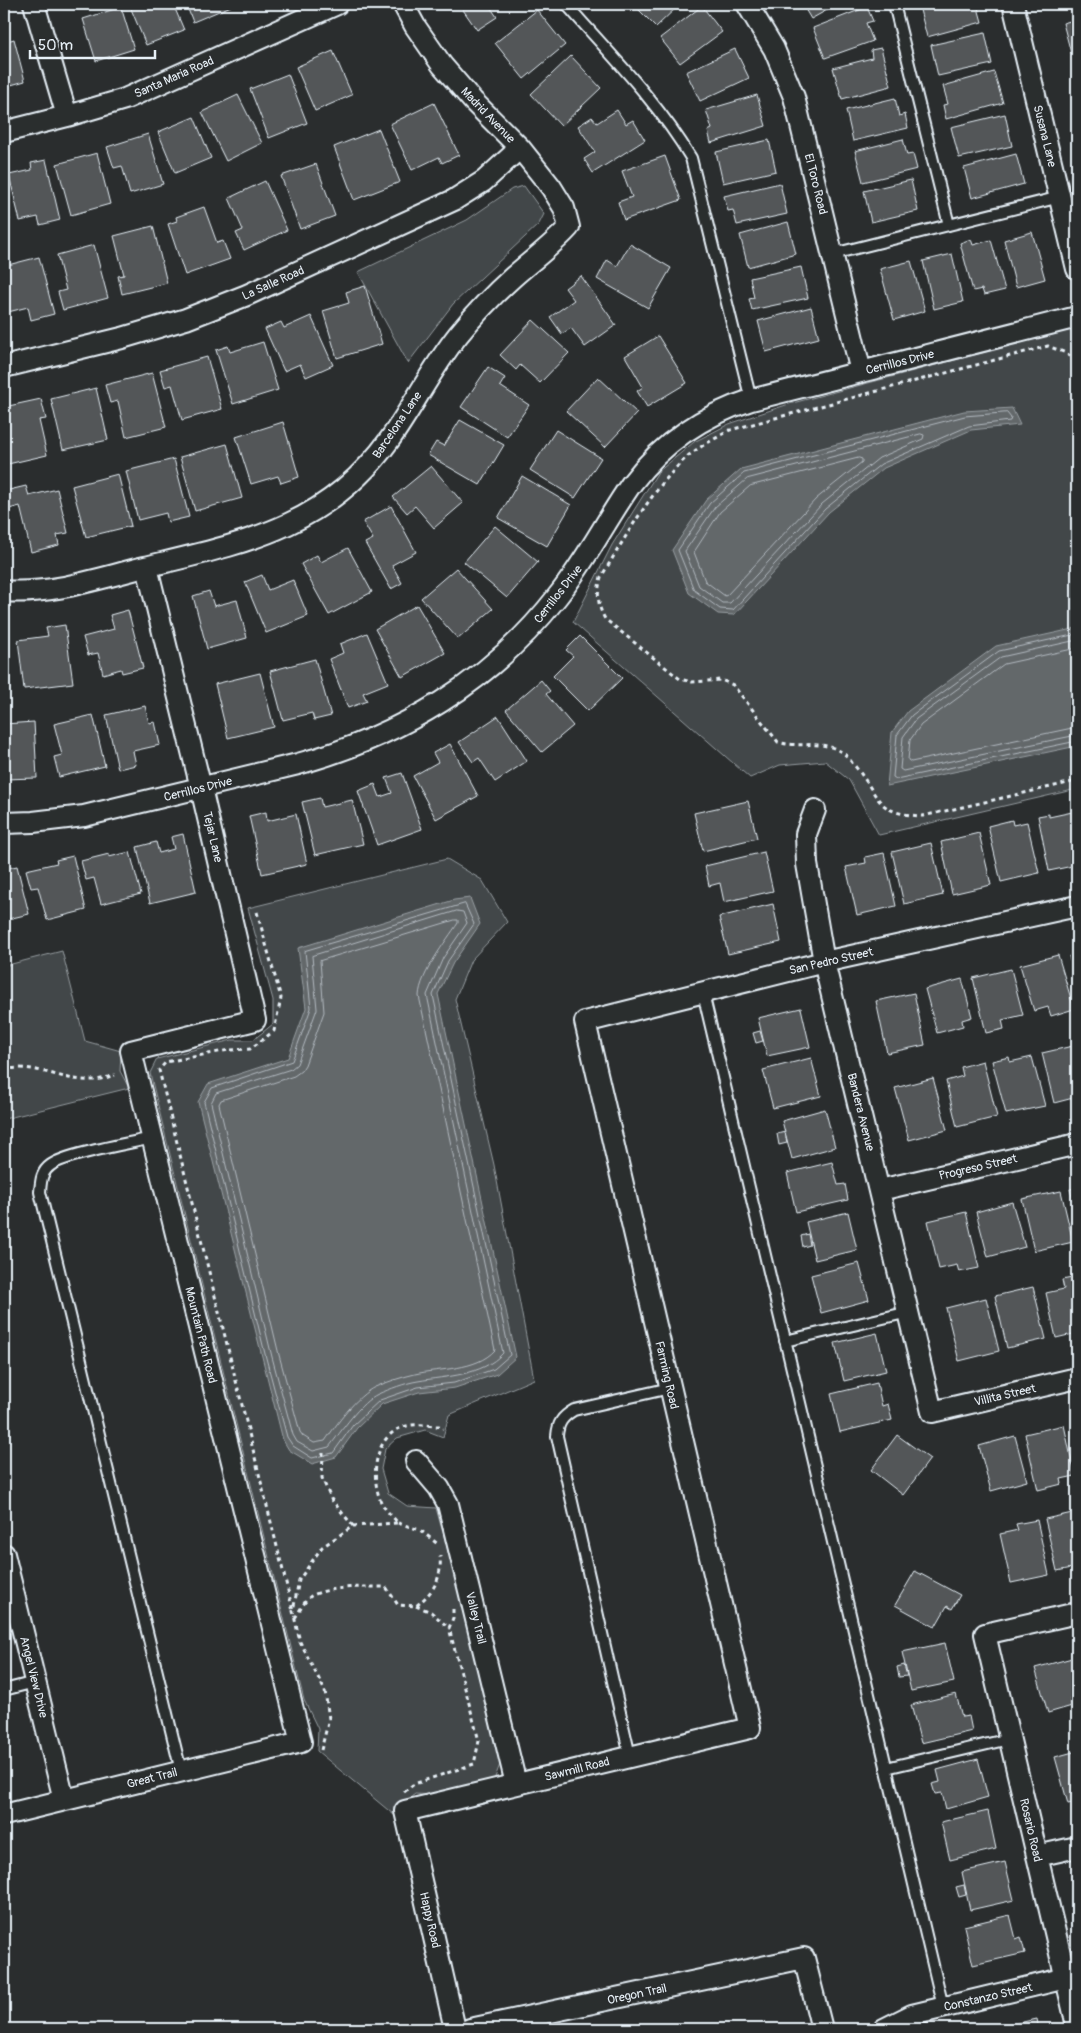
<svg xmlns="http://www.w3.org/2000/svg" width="1081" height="2033" font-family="Pangolin,sans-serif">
<rect width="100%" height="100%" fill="#2a2d2e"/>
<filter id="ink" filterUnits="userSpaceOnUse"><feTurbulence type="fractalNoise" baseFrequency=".02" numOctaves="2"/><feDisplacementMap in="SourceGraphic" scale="10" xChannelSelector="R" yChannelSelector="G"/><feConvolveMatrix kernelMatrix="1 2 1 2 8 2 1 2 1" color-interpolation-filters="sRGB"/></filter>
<g filter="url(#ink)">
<path fill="#424648" stroke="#959ca0" d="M524 186 544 214 539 224 453 304 408 363 358 272 467 220 512 189Z
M1072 329 1077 341V789L879 835 849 780 825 761 780 765 750 778 573 622 612 545 658 472 694 442 729 424 789 404Z
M447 859 482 880 507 922 471 960 455 999 494 1165 534 1379 449 1415 443 1437 425 1430 397 1438 385 1449 381 1469 388 1493 407 1506 436 1508 469 1626 501 1762 494 1780 434 1795 415 1794 399 1806 394 1815 317 1751 318 1729 304 1700 150 1073 157 1059 232 1040H253L273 1024V1000L248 908Z
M62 951 85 1041 121 1051 120 1071 129 1088 4 1119V966Z"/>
<path fill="#63686b" stroke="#989fa3" d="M1012 408 1020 425 971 430 884 468 829 512 734 615 718 614 689 593 672 550 706 500 741 469 964 411Z
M1077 628V746L887 786 892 732 908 711 996 646Z
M470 898 480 924 453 963 438 994 516 1357 497 1374 455 1388 419 1392 382 1404 357 1428 336 1457 312 1464 289 1450 283 1440 198 1102 208 1084 288 1058 306 1008 298 948 454 900Z"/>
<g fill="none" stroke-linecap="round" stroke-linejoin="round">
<path stroke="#b3bac0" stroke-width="1" d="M1007 413 1011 418 1010 421 969 426 881 464 825 509 733 610 720 609 694 590 678 550 710 503 744 473 965 416Z
M921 434 924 435 923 439 879 458 822 504 730 603H722L699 586 685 551 715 507 747 479Z
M859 458 862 459V462L816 499 727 595 725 596 705 581 694 552 720 512 750 486Z
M1077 634 999 651 912 715 897 735 893 777 896 779 1077 741
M1077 640 1001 657 916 719 903 737 900 769 903 771 1077 735
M1077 648 1004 664 921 725 910 740 908 760 911 762 1077 727
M465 904 474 924 448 961 433 995 510 1355 494 1369 454 1383 418 1387 380 1400 353 1425 333 1453 312 1458 293 1446 287 1437 266 1358 204 1102 212 1088 292 1061 311 1008 305 951Z
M457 911 463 912 467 923 443 958 427 995 503 1353C482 1376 447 1376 418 1381 405 1383 390 1389 378 1394 360 1402 341 1432 329 1447L313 1451 297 1442 293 1435 272 1357 211 1103 216 1093 291 1069 297 1064 317 1009 312 956Z
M455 920H458V923C446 941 420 974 419 996L495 1350C476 1371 440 1368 415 1374 402 1377 387 1382 375 1387 356 1396 336 1425 325 1441L314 1443 303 1436 300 1432 279 1355 219 1104 221 1100 294 1076 301 1071 305 1065 324 1012 320 961Z"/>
</g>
<path fill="#535759" stroke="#e8f1f8" d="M129 4H173L184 30 146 45Z
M186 4H230L231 6 193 22Z
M459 4H497L491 8 497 17 477 30Z
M633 4H680L656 27Z
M802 4H838L811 19Z
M927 4H977L982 22 927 37 919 6Z
M702 6 722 32 680 63 660 38Z
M121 7 134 49 96 61 83 19Z
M867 7 873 21 866 23 873 41 825 58 813 28Z
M537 10 565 45 524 79 495 43Z
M1077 19V52L1071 53 1063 23Z
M985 33 992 64 938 76 931 45Z
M14 39 25 81 4 87V42Z
M881 48 891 86 842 99 833 68 872 58 871 50Z
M735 49 749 78 700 101 686 72Z
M333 51 352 95 315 111 296 67Z
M571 56 601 88 561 126 531 94Z
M994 72 1003 103 946 119 943 105 948 104 943 86Z
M288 74 307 123 269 138 250 89Z
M238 95 262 143 226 161 202 112Z
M757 95 766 126 711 143 708 131 712 129 706 110Z
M895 98 899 116 905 114 908 128 853 141 846 110Z
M434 103 459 155 442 163 439 157 412 170 390 124Z
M617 110 626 124 633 120 645 140 593 173 584 159 595 152 578 126 592 117 597 123Z
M1005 114 1012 146 959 158 951 127Z
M194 117 211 158 175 173 158 132Z
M379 129 400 182 354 200 334 147Z
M148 134 163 184 130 194 122 166 114 168 107 147Z
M903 139 907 155 913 154 917 169 863 182 855 151Z
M769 140 776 171 723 183 716 152Z
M97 153 110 204 71 215 57 164Z
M1016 154 1024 184 972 198 964 168Z
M665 156 681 200 624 220 618 202 632 197 622 171Z
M46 160 60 220 40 225 38 217 20 221 9 175 32 170 31 163Z
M316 164 335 216 300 229 281 176Z
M911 180 918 211 871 222 864 191Z
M265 181 287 230 244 250 236 233 243 230 229 198Z
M780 183 787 214 737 225 733 210 728 211 724 196Z
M4 194 10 220 4 221Z
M204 207 217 243 223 241 230 259 185 275 168 224 177 221 176 217Z
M788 222 796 254 748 267 740 235Z
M153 226 167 283 122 294 118 276 124 275 114 236Z
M1032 232 1045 279 1016 287 1004 240Z
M971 239 973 245 991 240 1005 290 984 295 982 289 973 291 960 243Z
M630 244 671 268 648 308 597 279 607 260 617 266Z
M94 245 108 298 63 310 58 292 66 290 57 255Z
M952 254 963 302 934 309 923 261Z
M39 257 54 314 31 320 28 307 4 313V266Z
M911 261 925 311 894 320 880 269Z
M801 267 808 298 752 310 749 299 754 298 750 278Z
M581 276 616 325 585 347 571 328 562 334 550 317 574 300 565 288Z
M365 286 382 344 337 358 323 311 349 303 346 292Z
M811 307 819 338 766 352 758 321Z
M311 316 333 365 306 377 300 364 284 371 265 329 281 322 284 328Z
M533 320 569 353 540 383 520 365 516 370 500 355Z
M658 336 687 383 647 407 637 391 643 387 625 356Z
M263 342 278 390 233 404 216 350 228 346 230 352Z
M207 357 222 409 182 420 172 385 165 387 160 370Z
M488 367 505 378 500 386 529 405 507 437 461 407Z
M152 373 166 427 126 437 118 401 110 403 105 385Z
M598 377 637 413 605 447 566 411Z
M96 388 108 440 63 450 51 399Z
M41 399 46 419 39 420 47 455 8 464 4 447V407Z
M460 420 504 445 480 485 428 455 436 442 444 446Z
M283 422 299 477 281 483 278 476 251 484 236 437Z
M556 430 601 458 575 498 530 470Z
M227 444 242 498 195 511 180 457Z
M174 459 189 517 168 522 166 513 138 520 126 471Z
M431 466 463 503 434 528 415 506 407 513 393 497Z
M118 474 131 526 86 537 72 486Z
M522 476 571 505 547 546 498 518Z
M26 486 29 496 57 489 68 533 57 535 59 545 31 552 20 506 9 509 5 491Z
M391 506 416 552 392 565 402 583 391 589 365 543 373 539 363 522Z
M495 526 538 562 507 598 464 562Z
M348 548 372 592 329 615 301 564 317 555 321 562Z
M456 568 493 609 458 639 421 598Z
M262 575 268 590 293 580 308 616 266 633 245 582Z
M209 591 214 606 237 600 247 638 207 649 193 596Z
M417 605 445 653 402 677 375 629Z
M128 610 143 668 122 673 121 669 103 674 98 653 88 655 83 637 114 629 110 615Z
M65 625 73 683 24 689 18 640 48 636 46 628Z
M367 633 388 683 363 693 367 701 348 708 329 659 343 653 340 644Z
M580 636 622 678 588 711 553 676 573 656 566 650Z
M315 659 331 716 314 720 312 713 283 720 270 671Z
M260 673 274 727 228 738 215 684Z
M541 680 550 691 546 694 573 726 542 752 506 710Z
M145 706 149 723 155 722 160 745 133 751 136 765 118 769 106 715Z
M93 715 105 766 59 777 54 757 62 755 54 724Z
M498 716 527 761 495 782 479 758 473 762 459 742Z
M34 722 37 778 4 779V724Z
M450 744 478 796 436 819 413 776 438 762 433 753Z
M402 773 422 829 377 845 358 791 375 784 380 797 392 793 386 778Z
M320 798 322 807 352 800 363 844 315 855 302 802Z
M748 801 757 838 703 851 694 813Z
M1077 811V865L1049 871 1038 816 1049 814V817Z
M266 812 267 821 296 814 307 864 262 874 249 816Z
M1012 820 1013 825 1027 822 1039 873 1001 882 988 826Z
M979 833 991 885 952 894 941 842Z
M183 834 196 892 150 903 137 847 156 842 159 853 174 849 171 837Z
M931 843 943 895 904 904 892 852Z
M130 852 141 894 101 904 94 878 86 880 81 861 109 854V857Z
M764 852 773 891 724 902 720 883 709 886 705 866Z
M884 853 896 906 857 915 846 867 866 863 865 857Z
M73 856 86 910 47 920 38 887 31 888 26 870 57 863 56 860Z
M17 866 29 914 4 920V869Z
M773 904 781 942 728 954 719 917Z
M1077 954V989L1069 956Z
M1058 955 1074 1009 1051 1016 1048 1007 1034 1011 1020 965Z
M1011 969 1023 1015 1002 1020 1004 1029 986 1033 973 978Z
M962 979 972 1017 962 1020 963 1026 937 1033 925 989Z
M914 993 925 1045 887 1053 876 1001Z
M801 1008 810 1047 767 1056 758 1018Z
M760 1031 763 1041 756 1043 753 1033Z
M1077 1045V1097L1054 1103 1042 1053Z
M1009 1057 1010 1062 1032 1057 1045 1106 1006 1114 992 1061Z
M811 1058 821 1096 773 1108 763 1070Z
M983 1061 997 1117 957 1127 946 1081 963 1076 961 1067Z
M933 1078 947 1130 909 1140 895 1088Z
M825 1109 835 1147 792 1159 782 1121Z
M785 1132 787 1143 779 1145 777 1134Z
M832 1162 838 1185 845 1184 848 1200 796 1212 787 1173Z
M1077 1188V1216L1070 1189Z
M1061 1191 1073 1242 1034 1251 1022 1199Z
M1012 1202 1025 1247 988 1257 976 1212Z
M848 1212 857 1250 815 1260 806 1222Z
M966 1212 979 1268 959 1272 957 1265 939 1269 928 1221Z
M808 1234 810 1245 803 1247 801 1236Z
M859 1263 869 1300 821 1313 811 1275Z
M1077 1277V1333L1056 1338 1046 1293 1064 1289 1062 1280Z
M1033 1287 1046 1339 1007 1348 995 1296Z
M986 1298 999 1351 959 1361 946 1308Z
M877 1333 886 1371 844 1381 835 1343Z
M877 1383 882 1406 888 1404 892 1420 840 1432 831 1394Z
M1064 1425 1075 1476 1061 1479 1062 1484 1038 1490 1025 1434Z
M897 1435 930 1459 903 1495 871 1470Z
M1015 1436 1027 1481 991 1491 979 1446Z
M1077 1512V1567L1057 1571 1045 1519Z
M1037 1520 1049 1575 1011 1583 1000 1534 1018 1530 1016 1524Z
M915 1571 960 1595 952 1609 947 1606 935 1627 895 1605Z
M945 1643 954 1682 911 1691 902 1652Z
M1072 1658 1077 1676V1697L1070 1699 1072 1706 1048 1713 1035 1668Z
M904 1665 907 1676 899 1677 897 1667Z
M956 1694 962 1717 969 1716 972 1731 921 1743 911 1705Z
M1077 1751V1802L1068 1804 1055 1757Z
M978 1759 988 1797 946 1809 942 1793 935 1794 932 1784 940 1782 937 1770Z
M988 1811 996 1849 950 1860 941 1822Z
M1005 1862 1014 1900 970 1910 962 1872Z
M964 1885 966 1895 959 1897 956 1887Z
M1010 1915 1016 1939 1021 1937 1025 1953 973 1965 964 1926Z
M1037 2019 1039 2029H990Z"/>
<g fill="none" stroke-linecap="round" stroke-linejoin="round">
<defs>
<path id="service" d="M566 4C609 53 657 101 691 158L751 400
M894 4 949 225
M833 254 1060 197
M703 993 943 2007
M153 1138C131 1143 66 1154 51 1165 41 1172 41 1181 40 1192L181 1771
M785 1341 909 1312
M4 1690 35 1682
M630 1756 557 1436C558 1423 562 1417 574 1410L670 1388
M886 1768 1009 1739"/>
<path id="minor" d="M34 4 67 116
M747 4 774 49 794 97 861 372
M1013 4 1077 269
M4 132 71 115 125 99 337 4
M4 367 122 338 186 319 247 295 454 200 484 181 520 148
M4 591C52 595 99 578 145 567 244 543 326 528 390 439 414 405 432 368 458 335 475 314 493 295 513 277 532 260 552 246 569 227L564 208 551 187 520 148 473 101 442 65 415 26 403 4
M815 810 806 834 807 864 824 962 932 1412 1077 1378
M4 823 33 822 84 816 298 764C400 736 491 682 557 597 586 561 606 520 632 483 662 443 704 415 751 400L1077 317
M880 1190 1077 1144
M416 1461 439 1488 448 1504 516 1784
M4 1554 64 1800
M1077 1613 985 1634 1077 2026
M4 1815 301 1742 131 1051 255 1020 201 788 147 567
M1037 1856 1077 1847
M455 2029 405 1811 750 1728 585 1022 824 962 1077 906
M470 2029 804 1958 822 2029
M884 2029 912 2015 1066 1978"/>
</defs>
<use href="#service" stroke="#e8f1f8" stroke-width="14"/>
<use href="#minor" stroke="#e8f1f8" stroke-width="24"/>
<path stroke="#e8f1f8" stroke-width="3" stroke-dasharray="4 4" stroke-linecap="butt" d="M1077 361 1066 353 1048 346 730 430C717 438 700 446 688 456 651 490 627 535 601 577 597 592 597 605 605 619L680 679 692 682 721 680 733 685 778 742C800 749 824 738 844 754 848 756 851 762 854 765 881 797 874 814 923 816L1077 781
M257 912 281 998 274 1031 250 1049 229 1050 166 1062 159 1070 293 1611
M4 1070C36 1062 61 1082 92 1080 100 1080 108 1077 115 1075
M398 1523 420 1530 439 1545
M353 1526 398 1523C393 1517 385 1510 381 1502 369 1474 375 1429 412 1425 421 1424 431 1426 439 1426L443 1429
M416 1606 431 1612 449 1628 453 1618V1607
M295 1618C299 1612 305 1600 311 1596 330 1586 365 1587 386 1587L398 1605 416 1606C434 1591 442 1579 440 1556
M321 1750 329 1719 325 1691 300 1642 293 1611 299 1580 322 1547 353 1526 331 1499 322 1478 323 1453
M404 1792 414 1784 474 1764 479 1741 449 1628"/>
<use href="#service" stroke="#2a2d2e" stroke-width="10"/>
<use href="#minor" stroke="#2a2d2e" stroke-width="20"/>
</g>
</g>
<g text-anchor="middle" stroke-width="4" stroke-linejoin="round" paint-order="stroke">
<g font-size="12" fill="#e8f1f8" stroke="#2a2d2e">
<text transform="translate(174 77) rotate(-24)" y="4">Santa Maria Road</text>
<text transform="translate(488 115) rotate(46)" y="4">Madrid Avenue</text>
<text transform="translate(1045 136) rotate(76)" y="4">Susana Lane</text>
<text transform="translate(816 184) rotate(76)" y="4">El Toro Road</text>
<text transform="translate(273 283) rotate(-24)" y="4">La Salle Road</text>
<text transform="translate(900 362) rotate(-14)" y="4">Cerrillos Drive</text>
<text transform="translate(397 425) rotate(-56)" y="4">Barcelona Lane</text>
<text transform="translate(558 594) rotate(-52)" y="4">Cerrillos Drive</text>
<text transform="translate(198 789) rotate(-14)" y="4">Cerrillos Drive</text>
<text transform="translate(213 837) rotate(77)" y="4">Tejar Lane</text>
<text transform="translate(831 961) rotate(-13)" y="4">San Pedro Street</text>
<text transform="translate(861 1112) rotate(76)" y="4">Bandera Avenue</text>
<text transform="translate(978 1167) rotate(-13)" y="4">Progreso Street</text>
<text transform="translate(201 1335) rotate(76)" y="4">Mountain Path Road</text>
<text transform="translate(667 1375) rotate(77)" y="4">Farming Road</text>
<text transform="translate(1005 1395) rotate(-13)" y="4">Villita Street</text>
<text transform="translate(476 1618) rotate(76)" y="4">Valley Trail</text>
<text transform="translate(34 1677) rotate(76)" y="4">Angel View Drive</text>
<text transform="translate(577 1769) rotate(-14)" y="4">Sawmill Road</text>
<text transform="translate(152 1778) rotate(-14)" y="4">Great Trail</text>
<text transform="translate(1031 1830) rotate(77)" y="4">Rosario Road</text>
<text transform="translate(430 1920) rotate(77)" y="4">Happy Road</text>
<text transform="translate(637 1994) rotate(-12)" y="4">Oregon Trail</text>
<text transform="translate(988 1997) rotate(-13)" y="4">Constanzo Street</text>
</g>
</g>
<rect width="1081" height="2033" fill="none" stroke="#2a2d2e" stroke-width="20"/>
<rect x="10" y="10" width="1061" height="2013" fill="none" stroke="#e8f1f8" stroke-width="2" filter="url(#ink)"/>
<path d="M30 50v8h125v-8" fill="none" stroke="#e8f1f8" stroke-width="2.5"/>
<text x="38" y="50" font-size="15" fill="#e8f1f8" stroke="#2a2d2e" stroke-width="4" paint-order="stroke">50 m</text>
</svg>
